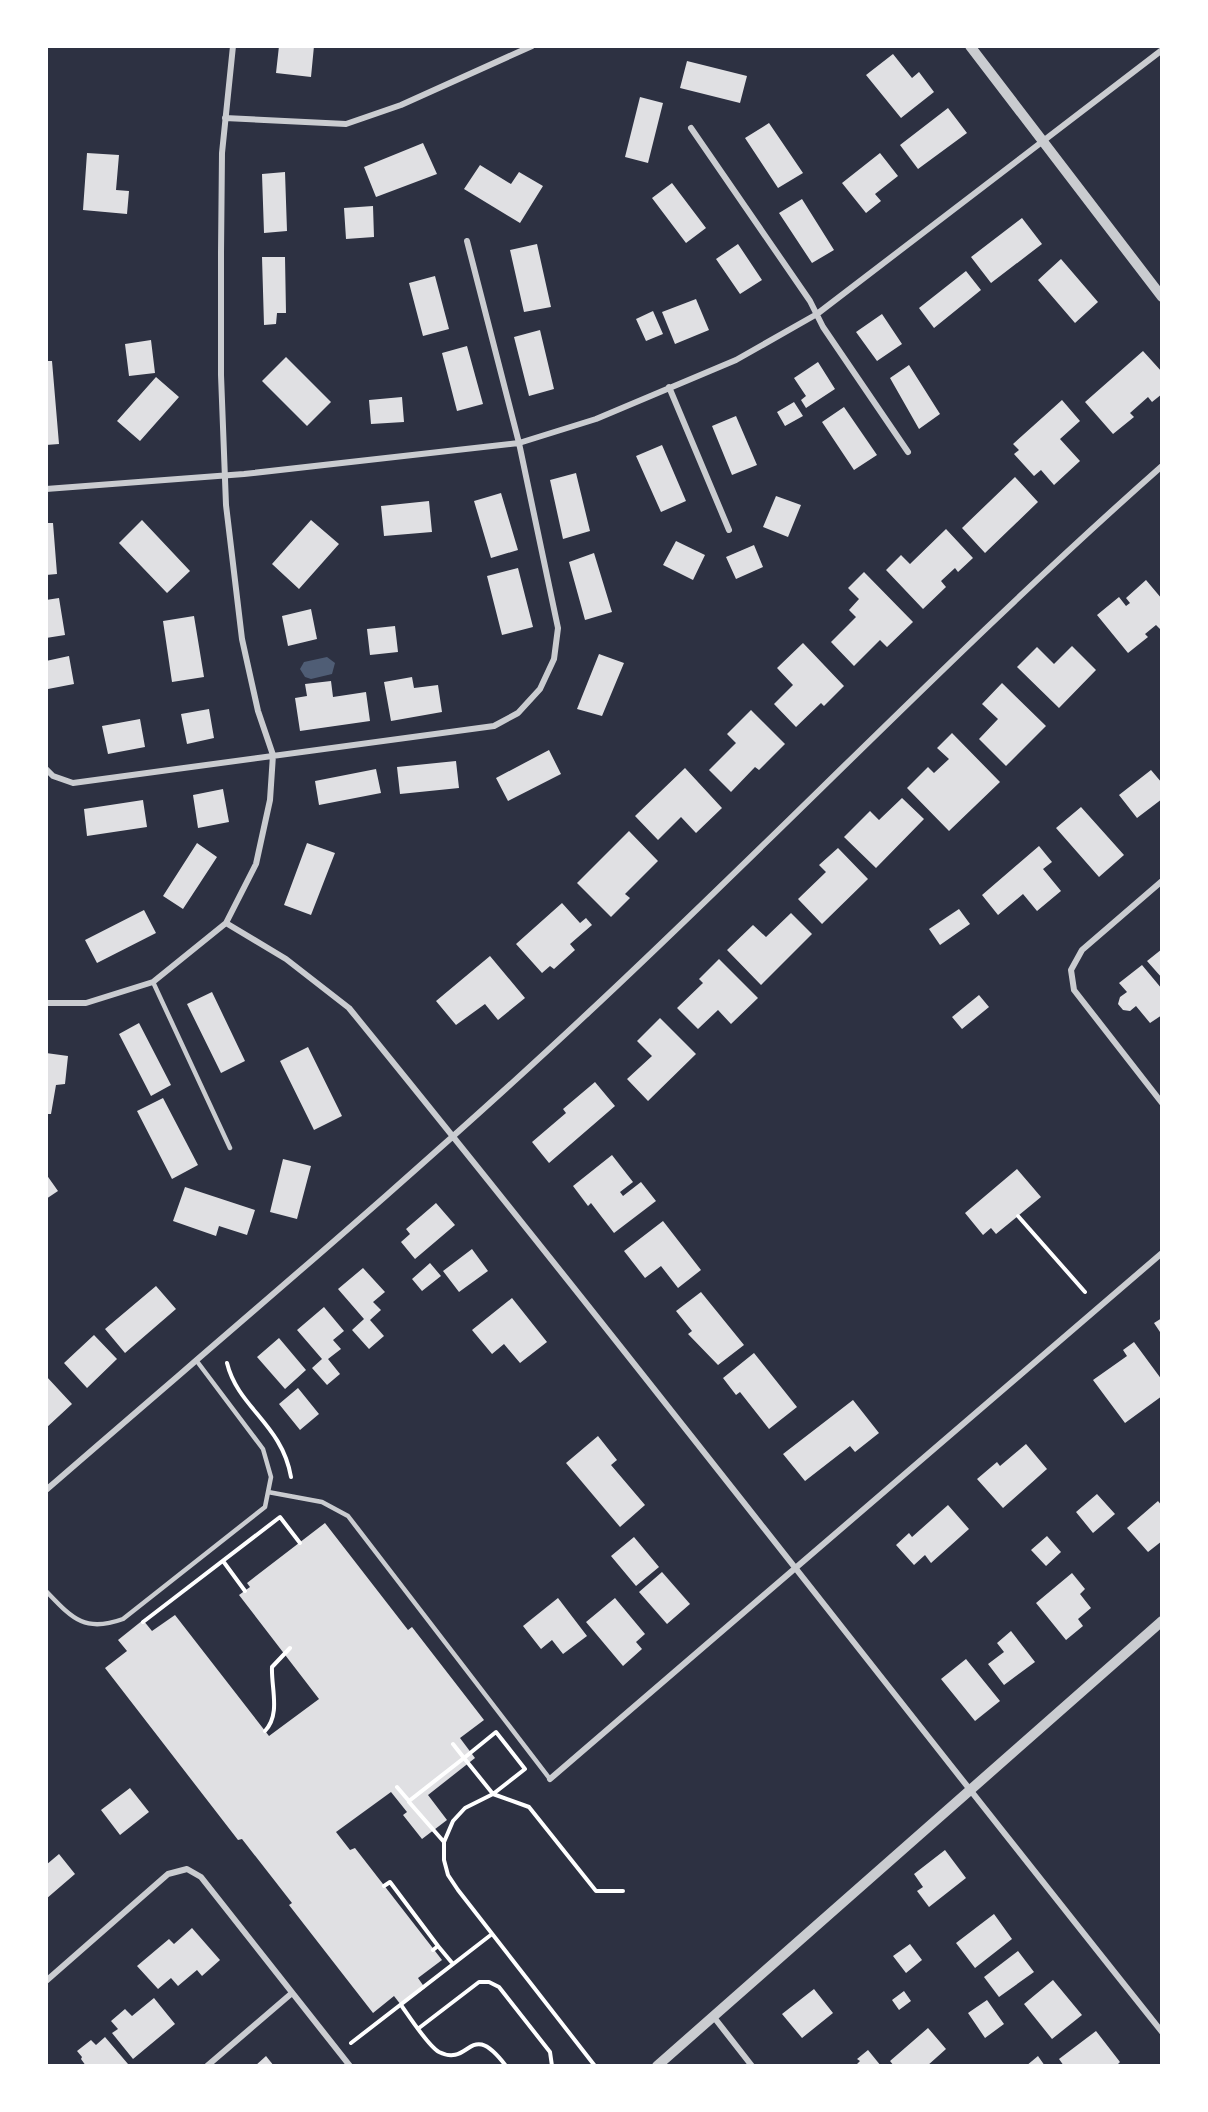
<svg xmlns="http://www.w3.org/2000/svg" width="1208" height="2112" font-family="Lora,serif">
<rect width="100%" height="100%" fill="#2d3142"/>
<path fill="#4f5d75" d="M327 657 335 663 332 674 311 679 305 677 300 669 304 662Z"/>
<path fill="#e0e0e3" d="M279 46H314L311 77 276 73Z
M893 54 912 78 919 72 934 92 901 118 866 75Z
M687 61 747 76 740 103 680 88Z
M640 97 663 103 648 163 625 157Z
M948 108 967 133 918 169 900 145Z
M769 123 803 173 778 188 745 138Z
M423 143 437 174 376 197 364 167Z
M87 153 119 155 116 190 129 191 127 214 83 210Z
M880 153 898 176 875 194 881 201 866 213 842 183Z
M480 165 511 184 519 172 543 186 520 223 464 189Z
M285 172 287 231 264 233 262 174Z
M672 183 706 228 686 243 652 198Z
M802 199 834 250 812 263 779 213Z
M373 206 374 237 346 239 344 208Z
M1022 218 1042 244 991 283 971 257Z
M537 244 551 307 524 312 510 250Z
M738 244 762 280 740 294 716 259Z
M262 257H285L286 313H277L276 324 264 325Z
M1061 259 1098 302 1075 323 1038 280Z
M966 271 981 290 934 328 919 308Z
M435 276 449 329 423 336 409 283Z
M696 299 709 330 675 344 662 312Z
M653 311 663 334 646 341 636 319Z
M882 314 902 344 877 361 856 332Z
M540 330 554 389 529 396 514 337Z
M151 340 155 373 129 376 125 344Z
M467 346 483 404 457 411 442 353Z
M1143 351 1162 372V394L1152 402 1148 397 1130 413 1134 417 1113 434 1085 402Z
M286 357 331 402 307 426 262 381Z
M46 361H52L59 444 46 445Z
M818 362 835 389 806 408 801 400 806 396 794 378Z
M909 365 940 414 919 429 890 378Z
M156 377 179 397 140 441 117 421Z
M402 397 404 422 371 424 369 400Z
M1062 400 1080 421 1060 439 1080 461 1054 485 1041 470 1034 476 1014 454 1019 450 1013 444Z
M794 402 803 416 785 426 777 412Z
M844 407 877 455 854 470 822 422Z
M736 416 757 465 732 475 712 426Z
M662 445 686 501 661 512 636 456Z
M576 473 590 531 563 539 550 480Z
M1015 477 1038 502 985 553 962 528Z
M501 493 518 550 491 558 474 501Z
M776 496 801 505 788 537 763 527Z
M429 501 432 532 384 536 381 506Z
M142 520 190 571 167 593 119 543Z
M311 520 339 544 299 589 272 564Z
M46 523H53L57 574 46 575Z
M946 529 973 558 958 572 955 568 941 581 946 587 923 609 886 570 901 555 910 564Z
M676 541 705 555 693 580 663 565Z
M754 545 763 567 736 579 726 557Z
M594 553 612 612 585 620 569 562Z
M518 568 533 627 502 635 487 576Z
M864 572 913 622 887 647 880 640 854 666 831 642 856 617 849 610 859 599 848 588Z
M1146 580 1162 599V627L1160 629 1156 625 1145 634 1148 637 1128 653 1097 615 1119 597 1126 606 1130 603 1126 598Z
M59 598 65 635 46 638V600Z
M311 609 317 639 288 646 282 616Z
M194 616 204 677 172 682 163 621Z
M395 626 398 652 370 655 367 629Z
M803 643 844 686 824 706 821 703 796 727 774 704 793 685 777 668Z
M1072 646 1096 670 1059 708 1017 667 1037 647 1054 664Z
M599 654 624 663 602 716 577 709Z
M69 656 74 684 48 689 46 661Z
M412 677 414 688 438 685 442 712 391 721 384 682Z
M331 681 333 697 366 692 370 721 300 731 295 698 307 696 305 684Z
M1002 683 1046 726 1006 766 979 739 998 719 982 704Z
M209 709 214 738 187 744 181 714Z
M751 710 785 744 759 770 755 767 731 792 709 770 736 743 727 734Z
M140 719 145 747 108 754 102 726Z
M952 733 1000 782 949 831 907 788 928 767 934 773 949 759 937 748Z
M549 750 561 774 508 801 496 778Z
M456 761 459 788 400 794 397 767Z
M685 768 722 808 696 833 681 817 658 840 635 816Z
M376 769 381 793 319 805 315 781Z
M1151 770 1162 783V799L1137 818 1119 795Z
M223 789 229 822 198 828 193 795Z
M902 798 924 819 876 868 844 837 870 811 879 820Z
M143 800 147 827 87 836 84 809Z
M1081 807 1124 855 1099 877 1056 828Z
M629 831 658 861 625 894 630 898 611 917 577 883Z
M197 843 217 857 183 909 163 896Z
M307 843 335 853 311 915 284 905Z
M1039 846 1052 862 1043 869 1061 891 1037 911 1023 894 998 915 982 895Z
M838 848 868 879 822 924 798 899 826 872 819 865Z
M562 903 580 923 586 918 592 925 570 944 575 950 554 969 550 966 542 973 516 944Z
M959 909 970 924 940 945 929 929Z
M144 910 156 933 97 963 85 940Z
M791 913 812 934 761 985 727 950 753 925 766 937Z
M1162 949V978L1147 961Z
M490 956 525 998 498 1020 485 1004 456 1025 436 1001Z
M719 959 758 998 731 1024 718 1010 698 1029 677 1008 703 983 699 979Z
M1142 965 1162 989V1015L1150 1023 1136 1006 1130 1011 1123 1010 1118 1004 1120 997 1127 992 1119 983Z
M212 992 245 1061 221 1073 187 1004Z
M979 995 989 1007 962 1029 952 1017Z
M660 1018 696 1054 648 1101 627 1079 652 1056 637 1041Z
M139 1023 171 1085 151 1096 119 1034Z
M308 1047 342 1116 314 1130 280 1061Z
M46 1053 68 1056 65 1084 56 1085 51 1114H46Z
M595 1082 615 1106 549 1163 532 1142 566 1113 563 1109Z
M163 1098 198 1165 172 1179 137 1111Z
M612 1155 633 1182 620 1192 623 1196 641 1182 656 1201 614 1233 591 1203 588 1206 573 1186Z
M283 1159 311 1166 297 1219 270 1212Z
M1017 1169 1041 1197 996 1234 991 1228 983 1235 965 1213Z
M46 1174 58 1191 46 1199Z
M185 1187 255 1210 247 1235 219 1226 216 1236 173 1221Z
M436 1203 455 1225 415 1259 401 1242 410 1234 406 1229Z
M663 1221 701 1270 678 1288 661 1266 645 1278 624 1251Z
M472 1249 488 1271 459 1292 443 1271Z
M430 1263 441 1276 422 1291 412 1279Z
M363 1268 385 1292 373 1302 381 1310 370 1320 384 1336 369 1349 352 1330 364 1319 338 1289Z
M156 1286 176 1309 125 1353 105 1329Z
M701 1292 744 1345 718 1365 688 1334 692 1331 676 1311Z
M512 1298 547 1342 520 1363 504 1344 492 1354 472 1330Z
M324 1307 344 1331 333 1340 341 1349 328 1359 340 1374 327 1385 312 1368 322 1359 297 1330Z
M1162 1318V1335L1154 1323Z
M94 1335 117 1359 87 1388 64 1363Z
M279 1338 306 1370 285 1389 257 1357Z
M1134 1342 1162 1380V1396L1125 1423 1093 1380 1127 1356 1123 1350Z
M754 1353 797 1407 769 1429 740 1392 736 1395 723 1378Z
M46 1376 72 1404 46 1428Z
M298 1388 319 1414 300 1430 279 1404Z
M853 1400 879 1433 855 1452 850 1446 805 1481 783 1454Z
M598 1436 617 1460 611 1465 645 1505 620 1527 566 1463Z
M1026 1444 1047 1469 1003 1508 977 1479 997 1462 1000 1466Z
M1097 1494 1115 1514 1093 1533 1076 1512Z
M1158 1501 1162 1506V1541L1148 1552 1127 1528Z
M948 1505 969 1529 931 1563 925 1555 914 1565 896 1545 909 1533 912 1537Z
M325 1523 408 1630 412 1627 484 1720 460 1738 475 1758 428 1795 447 1820 422 1839 403 1815 407 1812 391 1792 336 1832 350 1850 355 1848 442 1960 418 1978 425 1988 401 2005 394 1996 373 2013 289 1905 292 1903 242 1839 238 1840 105 1668 127 1651 118 1640 143 1620 152 1631 175 1615 269 1736 319 1699 239 1595 250 1587 247 1583Z
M1047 1536 1061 1552 1046 1566 1031 1550Z
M634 1537 659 1567 636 1586 611 1556Z
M662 1572 690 1604 667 1624 639 1592Z
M1072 1573 1085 1589 1080 1594 1091 1608 1078 1619 1083 1626 1066 1640 1036 1603Z
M558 1598 587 1636 563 1654 552 1640 541 1649 523 1626Z
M615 1598 645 1634 636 1642 642 1649 623 1666 586 1622Z
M1011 1631 1035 1662 1004 1685 988 1664 1004 1652 997 1643Z
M966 1659 1000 1701 975 1721 941 1679Z
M130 1788 149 1812 120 1835 101 1810Z
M945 1850 966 1878 929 1907 917 1891 923 1887 914 1874Z
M59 1854 75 1874 46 1899V1865Z
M994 1914 1012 1939 975 1968 956 1943Z
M192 1928 220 1960 202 1976 197 1970 178 1986 171 1978 158 1989 137 1966 169 1939 174 1944Z
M910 1944 922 1960 906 1973 893 1956Z
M1018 1951 1034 1972 999 1997 984 1977Z
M1053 1980 1082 2015 1052 2039 1024 2004Z
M814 1989 833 2013 802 2038 782 2014Z
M904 1991 911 2001 899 2010 892 2000Z
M154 1998 175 2024 133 2059 112 2033 118 2029 111 2021 125 2009 132 2016Z
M987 2000 1004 2024 985 2038 968 2013Z
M928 2028 946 2049 927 2066H894L890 2061Z
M1096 2031 1120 2062 1116 2066H1064L1059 2059Z
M105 2037 128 2064 127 2066H86L81 2059 82 2057 77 2051 91 2040 96 2045Z
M868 2050 881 2066H855L860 2061 857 2059Z
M266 2056 274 2066H255Z
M1038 2056 1045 2066H1026Z"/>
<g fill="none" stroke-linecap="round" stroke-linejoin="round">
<path stroke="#fff" stroke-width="4" d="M1018 1216 1085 1292
M227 1363C238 1408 282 1424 291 1477
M223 1561 245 1591
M143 1622 280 1517 300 1543
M265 1731C281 1714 271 1688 272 1667L290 1648
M496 1732 525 1769 493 1794 464 1758Z
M397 1787 409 1801 464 1758 453 1744
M409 1802 444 1842
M384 1886 390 1882 438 1946
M433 1950 438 1946 453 1964
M401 2005C409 2016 428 2046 439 2052 471 2068 469 2017 506 2066
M419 2028 479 1982H489L499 1987 550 2052 552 2066
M351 2043 492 1934
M595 2066 458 1890 448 1875 444 1860V1842L453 1821 465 1808 493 1794 529 1807 596 1891H623"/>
<path stroke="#caccd0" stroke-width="4.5" d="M153 982 230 1148
M268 1492 322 1502 348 1516 550 1779
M46 1591C72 1618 84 1633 123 1619L265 1507 271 1477 263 1449 196 1360"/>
<path stroke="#caccd0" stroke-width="6" d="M225 118 346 124 401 105 532 46
M691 128 810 301 823 327 908 452
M669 387 729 530
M46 489 244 474 519 443 596 419 736 360 817 314 1162 50
M46 769 53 776 73 783 494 726 518 713 540 689 554 659 558 628 519 443 467 241
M1162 881 1082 950 1071 970 1074 990 1162 1103
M226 923 286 959 349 1008C624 1346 890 1691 1162 2032
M46 1003H86L153 982 226 923 256 864 270 800 273 755 258 711 242 639 226 505 221 375V252L222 153 233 46
M46 1490C228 1332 413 1177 589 1012 782 832 964 641 1162 466
M550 1779 1162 1253
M46 1981 168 1874 187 1869 201 1877 350 2066
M713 2016 752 2066
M207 2066 292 1993"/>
<path stroke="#caccd0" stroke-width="10" d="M970 46 1162 297
M657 2066 1162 1621"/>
</g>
<rect width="1208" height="2112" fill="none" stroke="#ffffff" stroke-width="96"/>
</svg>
